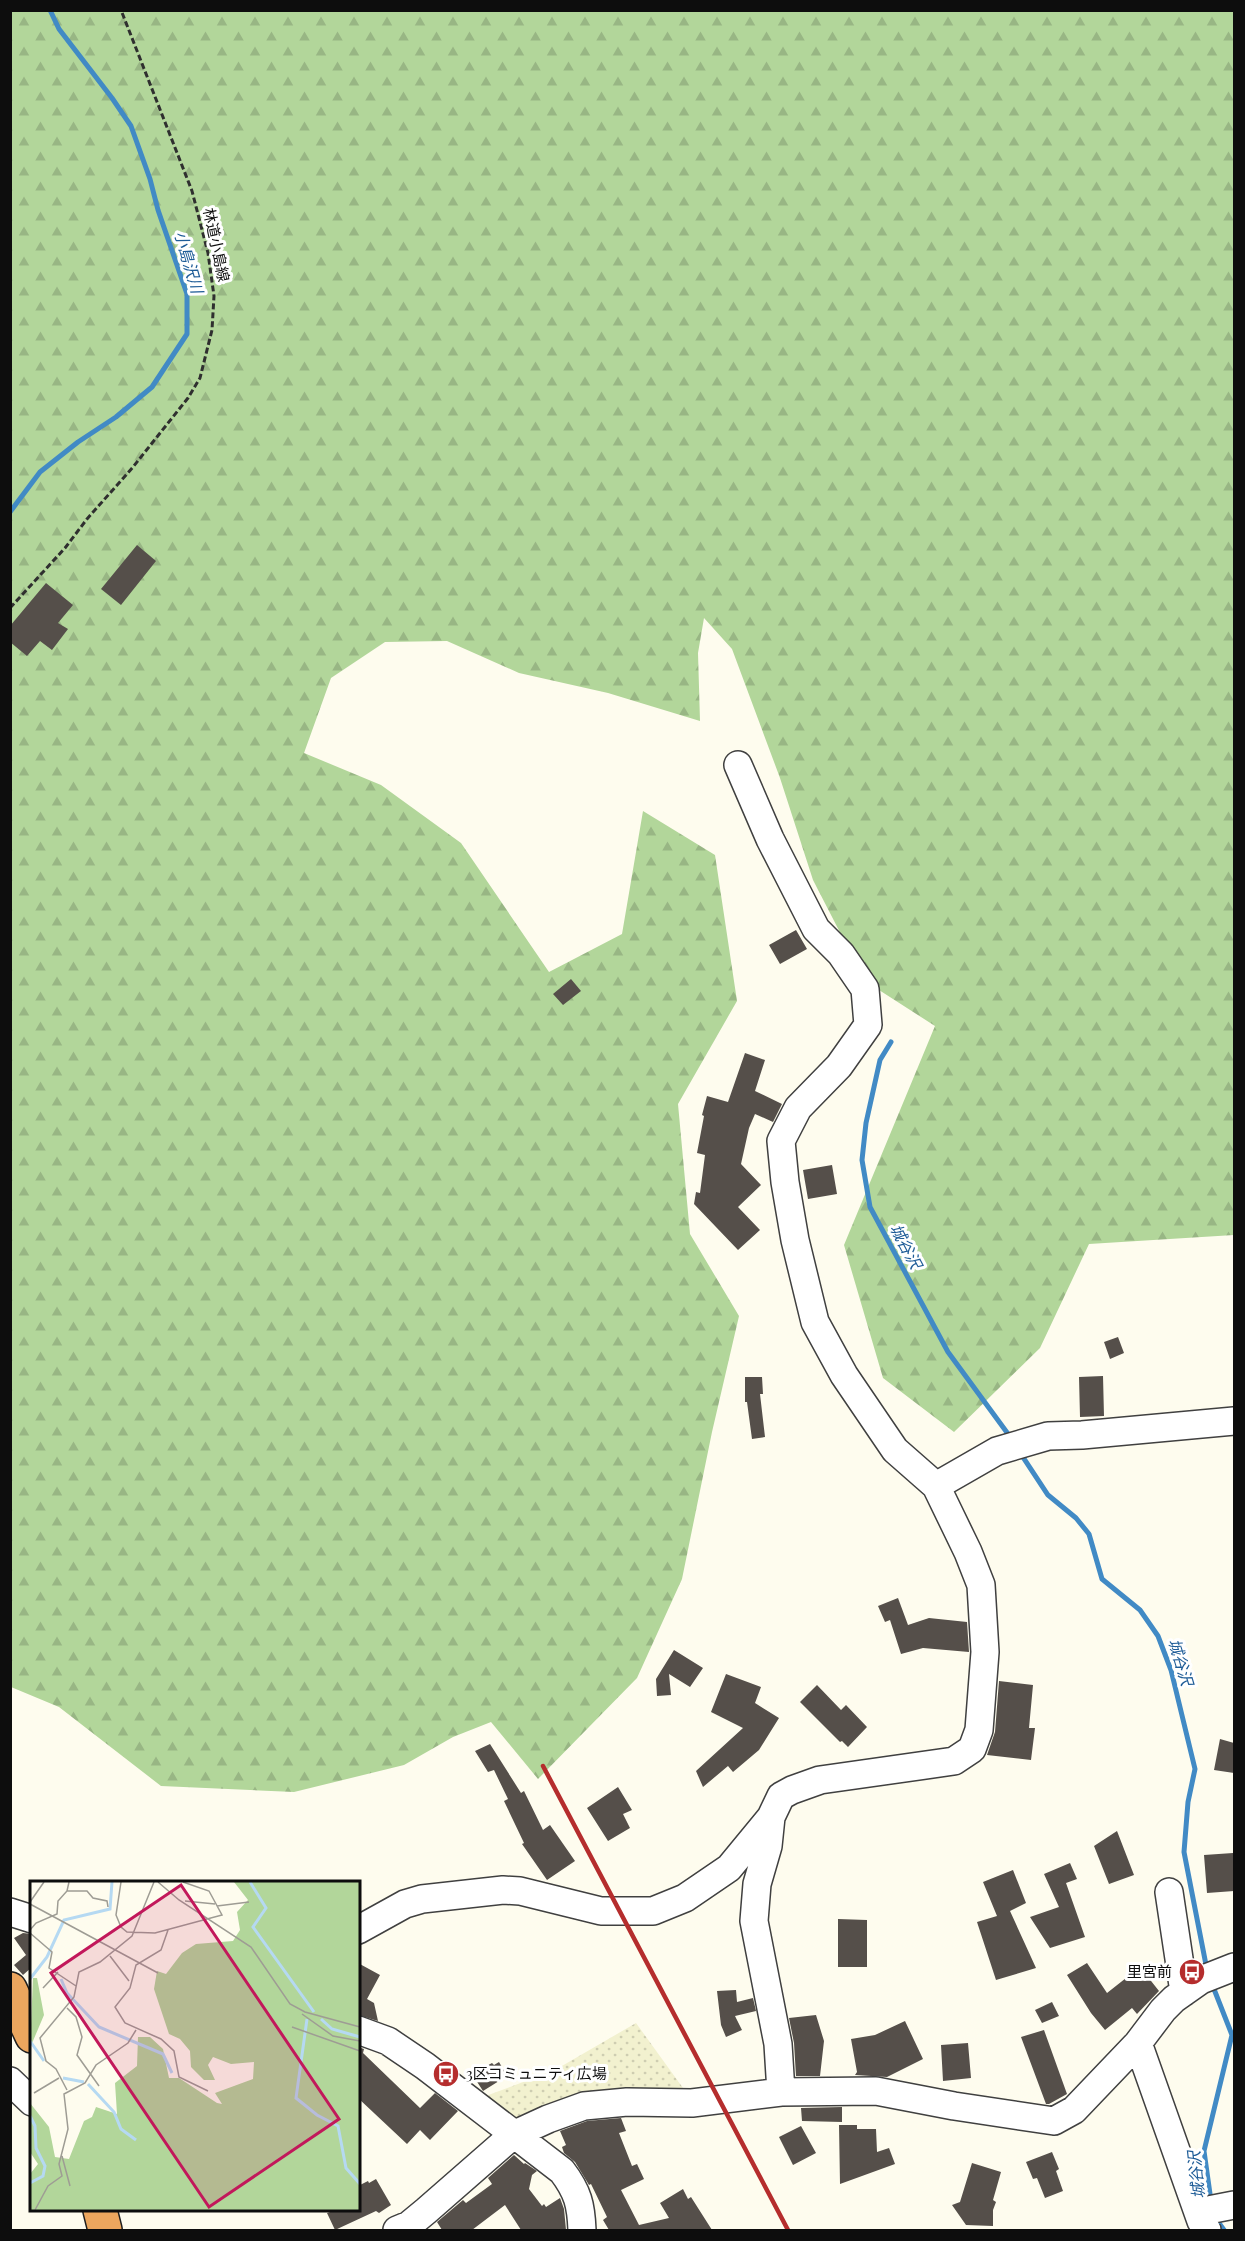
<svg xmlns="http://www.w3.org/2000/svg" width="1245" height="2241" font-family="'Playfair Display','Noto Sans JP',serif">
<defs>
<pattern id="farmland-dots" width="8" height="8" patternUnits="userSpaceOnUse" patternTransform="scale(1.5)"><rect width="8" height="8" fill="#f2f1cf"/><path d="M2 2h.1M6 6h.1" fill="none" stroke="#cecdb1" stroke-width="1.8" stroke-linecap="round"/></pattern>
<pattern id="forest-firs" width="22" height="20" patternUnits="userSpaceOnUse" patternTransform="scale(1.5)"><rect width="22" height="20" fill="#b2d69a"/><path d="M5 1l3.5 6h-7zM16 11l3.5 6h-7z" fill="#98b684"/></pattern>
</defs>
<rect width="100%" height="100%" fill="#fefcee"/>
<path fill="url(#farmland-dots)" d="M636 2023 683 2088 610 2094 515 2121 483 2097 555 2070Z"/>
<path fill="url(#forest-firs)" d="M10 11H1234V1235L1089 1244 1040 1348 954 1432 883 1378 844 1245 935 1026 865 981 813 880 780 778 732 649 704 618 698 653 700 721 608 693 519 673 447 641 385 642 331 678 304 753 381 785 461 843 549 972 622 934 643 811 715 855 737 1001 678 1104 690 1234 739 1316 712 1432 682 1579 637 1678 538 1779 491 1722 453 1737 404 1765 294 1792 161 1786 59 1707 11 1687Z"/>
<g fill="none" stroke-linecap="round" stroke-linejoin="round">
<path stroke="#418ac5" stroke-width="5" d="M10 512 40 472 78 442 116 417 152 387 187 334V294L158 210 150 179 131 126 112 98 59 29 50 10
M891 1042 880 1060 866 1123 862 1160 870 1207 948 1352 1011 1438
M1021 1454 1048 1495 1076 1518 1089 1534 1102 1579 1140 1610 1158 1636 1171 1670 1195 1769 1188 1802 1184 1852 1207 1970
M1211 2201 1204 2151 1232 2035 1212 1984
M1216 2219 1224 2230"/>
</g>
<path fill="#554f4a" d="M137 545 156 561 121 605 101 589Z
M46 583 73 605 58 623 68 629 52 650 40 641 27 656 10 642V626Z
M796 930 807 949 780 964 769 945Z
M571 979 581 991 563 1005 553 994Z
M745 1053 765 1060 755 1091 782 1104 773 1122 755 1114 749 1128 741 1164 761 1185 738 1207 760 1230 738 1250 694 1204 696 1192 700 1193 705 1155 697 1153 704 1116 702 1115 707 1096 728 1102Z
M832 1165 837 1194 808 1199 803 1170Z
M1118 1337 1124 1353 1110 1359 1104 1342Z
M1103 1376 1104 1416 1080 1417 1079 1377Z
M745 1377H762L763 1394H760L765 1437 752 1439 747 1402H745Z
M898 1598 908 1625 929 1618 967 1622 969 1652 923 1648 901 1654 890 1620 885 1622 878 1606Z
M674 1650 703 1668 690 1687 669 1674 671 1695 657 1696 656 1679Z
M726 1674 761 1687 755 1703 779 1718 759 1750 733 1772 728 1766 703 1787 696 1771 743 1728 711 1712Z
M999 1681 1033 1685 1029 1728H1035L1031 1760 987 1755 995 1732Z
M817 1685 841 1710 846 1705 867 1727 848 1747 842 1741 840 1742 800 1702Z
M1220 1739 1234 1743V1773L1214 1770Z
M490 1744 521 1793 524 1791 543 1830 550 1825 575 1861 547 1880 522 1844 524 1843 504 1801 508 1799 494 1770 488 1772 475 1751Z
M618 1787 632 1810 623 1814 630 1828 608 1841 587 1808Z
M1117 1831 1134 1875 1109 1884 1094 1846Z
M1233 1853 1234 1891 1207 1893 1204 1855Z
M1070 1863 1077 1879 1066 1883 1085 1937 1050 1948 1030 1917 1059 1907 1044 1874Z
M1013 1870 1026 1903 1010 1911 1036 1968 996 1980 977 1922 997 1916 983 1882Z
M838 1919 867 1920V1967H838Z
M23 1933 32 1934V1967L23 1975 14 1965 26 1955 14 1938Z
M358 1963 380 1975 367 1999 374 2003 378 2021 358 2015Z
M1087 1963 1107 1993 1140 1967 1159 1991 1137 2014 1132 2008 1105 2030 1091 2013 1067 1975Z
M736 1990 737 2002 753 1998 756 2011 735 2016 742 2030 726 2037 721 2025 717 1991Z
M1052 2002 1059 2016 1042 2023 1035 2010Z
M816 2015 824 2041 820 2076H796L794 2043 789 2018Z
M905 2021 923 2059 887 2077 855 2075 857 2072 851 2039 875 2035Z
M1044 2030 1067 2094 1049 2104H1046L1021 2037Z
M968 2043 971 2078 943 2081 941 2045Z
M358 2047 364 2049 363 2053 420 2108 435 2093 458 2111 430 2140 420 2130 407 2144 358 2098Z
M499 2062 507 2076 483 2091 472 2074 492 2063 494 2065Z
M842 2107V2122L802 2121 801 2108Z
M621 2118 626 2131 619 2133 632 2166 637 2164 644 2179 621 2190 639 2225 669 2218 660 2203 683 2189 688 2199 691 2197 712 2230H609L603 2220 607 2217 591 2184 589 2185 575 2162 564 2153 562 2147 566 2145 560 2131 587 2121Z
M839 2125H857V2129H876L877 2152 889 2148 895 2164 840 2184Z
M801 2126 816 2153 793 2165 779 2137Z
M1052 2152 1059 2169 1056 2171 1063 2191 1045 2198 1037 2178 1033 2179 1026 2162Z
M514 2155 524 2164 525 2163 537 2171 532 2175 529 2189 542 2206 544 2204 546 2207 560 2198 564 2209 566 2230H521L505 2205 472 2230H442L437 2222 463 2200 466 2203 492 2184 488 2178Z
M972 2163 1001 2172 993 2200 996 2202 993 2210V2226L966 2225 952 2205 960 2202Z
M376 2179 391 2205 379 2213 376 2211 335 2230 327 2213 336 2210H358V2186L368 2181 369 2183Z"/>
<g fill="none" stroke-linecap="round" stroke-linejoin="round">
<defs>
<path id="minor" d="M936 1486 997 1451 1048 1436 1082 1435 1234 1421
M771 1817 768 1846 757 1884 754 1921 778 2044 781 2092
M1169 1892 1184 1992
M10 1912 32 1919
M358 1930 405 1904 422 1899 503 1890 520 1891 601 1911H653L685 1898 729 1868 771 1817 781 1796 792 1790 820 1780 954 1761 972 1749 979 1730 985 1652 981 1585 968 1552 936 1486 895 1450 844 1375 815 1322 795 1240 785 1182 781 1141 798 1108 839 1066 868 1025 865 989 841 954 816 929 770 839 738 765
M358 2030 388 2041 425 2066 562 2171C578 2192 581 2205 582 2230
M1138 2043 1201 2221 1207 2230
M10 2081 32 2102
M1198 2212 1234 2205
M397 2230 409 2225 426 2211 513 2135 548 2119 584 2106 627 2102 692 2103 781 2092 876 2091 954 2106 1054 2121 1074 2110 1138 2043 1163 2010 1174 1999 1201 1980 1234 1967"/>
<path id="highway" d="M10 1989 32 2036
M100 2210 105 2230"/>
</defs>
<use href="#minor" stroke="#404040" stroke-width="30"/>
<use href="#highway" stroke="#1e1e1e" stroke-width="36"/>
<path stroke="#2f2f2f" stroke-width="3" stroke-dasharray="6 3" stroke-linecap="butt" d="M10 608 65 548 87 519 133 467 188 398 200 378 212 330 214 296 208 253 192 191 121 10"/>
<use href="#minor" stroke="#fff" stroke-width="27"/>
<use href="#highway" stroke="#eca65e" stroke-width="33"/>
<path stroke="#b52d2d" stroke-width="4.5" d="M543 1766 788 2230"/>
</g>
<defs>
<symbol id="bus-disc" viewBox="-11 -11 22 22"><circle r="9.5" fill="#b52d2d" stroke="#fff"/><path d="M-5-6H5V4H4V6H2V4H-2V6H-4V4H-5ZM-3.5-4V0h7V-4ZM-3.5 1.2v1.5H-2V1.2ZM2 1.2v1.5H3.5V1.2Z" fill="#fff"/></symbol>
</defs>
<g fill-rule="evenodd">
<use href="#bus-disc" x="1177" y="1957" width="30" height="30"/>
<use href="#bus-disc" x="431" y="2059" width="30" height="30"/>
</g>
<g text-anchor="middle" stroke-width="6" stroke-linejoin="round" paint-order="stroke">
<g font-size="15" fill="#0d0d0d" stroke="#fff">
<text transform="translate(216 245) rotate(78)" y="5">林道小島線</text>
</g>
<g font-size="15" fill="#0d0d0d" stroke="#fff" text-anchor="end">
<text x="1172" y="1977">里宮前</text>
<text x="466" y="2079" text-anchor="start">3区コミュニティ広場</text>
</g>
<g font-size="16" font-style="italic" fill="#1e5c97" stroke="#fff">
<text transform="translate(189 262) rotate(74)" y="6">小島沢川</text>
<text transform="translate(906 1246) rotate(62)" y="6">城谷沢</text>
<text transform="translate(1181 1662) rotate(73)" y="6">城谷沢</text>
<text transform="translate(1196 2175) rotate(-96)" y="6">城谷沢</text>
</g>
</g>
<g transform="translate(30 1881)">
<rect width="330" height="330" fill="#fefcee"/>
<path d="M204 1H330V329H0V293L8 283 0 271V222L19 246 25 276 39 278 54 240 62 236 66 226 87 233 85 202 107 185 108 156H120L133 168 139 197H149L187 222 192 223 185 212 223 198 224 181 201 183 183 176 178 184 185 199H174L161 186 160 170 150 158 139 153 124 108 127 90 136 93 152 72 166 63 203 60 210 49 207 31 218 19ZM3 97H7L14 134 0 167Z" fill="#b2d69a"/>
<path fill="none" stroke="#b5d9f2" stroke-width="3" d="M220 1 236 27 223 46 284 131M0 98 17 76 34 39 80 28 82 1M31 98 37 112 69 146 133 173 142 192M277 138 266 217 287 234 308 245 316 287 330 303M291 138 302 148 330 156M0 160 14 180M33 197 54 201M58 203 84 231 91 248 106 259M0 235 5 245 6 267 15 285 13 295 0 302"/>
<path fill="none" stroke="#9e9c94" stroke-width="1.5" d="M91 1 86 34 91 46 97 51 125 52 192 34 179 10 153 1M128 1 149 19 221 66 260 123 275 131 330 146M37 10H57L63 17 77 20 78 26M155 20 185 23M0 21 14 1M0 23 128 92M187 25 219 21M0 49 6 42 27 33 28 20 37 10 39 1M138 49 131 69 106 84 100 107 85 126 95 142 131 158 144 170 149 196 178 210M0 52 22 71 19 87 46 105M80 75 99 100M13 107 28 91M37 127 46 136 52 156 47 174 69 205M272 133 303 155 330 160M262 146 330 170M37 209 26 188 16 180 10 157 44 116 49 91 70 81 102 55 124 1M4 212 29 197M32 275 40 305M5 329 18 305 32 295 29 283 38 248 34 213 55 202 66 184 98 162 106 149"/>
<path fill="#c2185b" fill-opacity="0.15" stroke="#c2185b" stroke-width="3" d="M151 4 309 238 179 326 21 92Z"/>
<rect width="330" height="330" fill="none" stroke="#0d0d0d" stroke-width="3"/>
</g>
<rect width="1245" height="2241" fill="none" stroke="#0d0d0d" stroke-width="24"/>
</svg>
